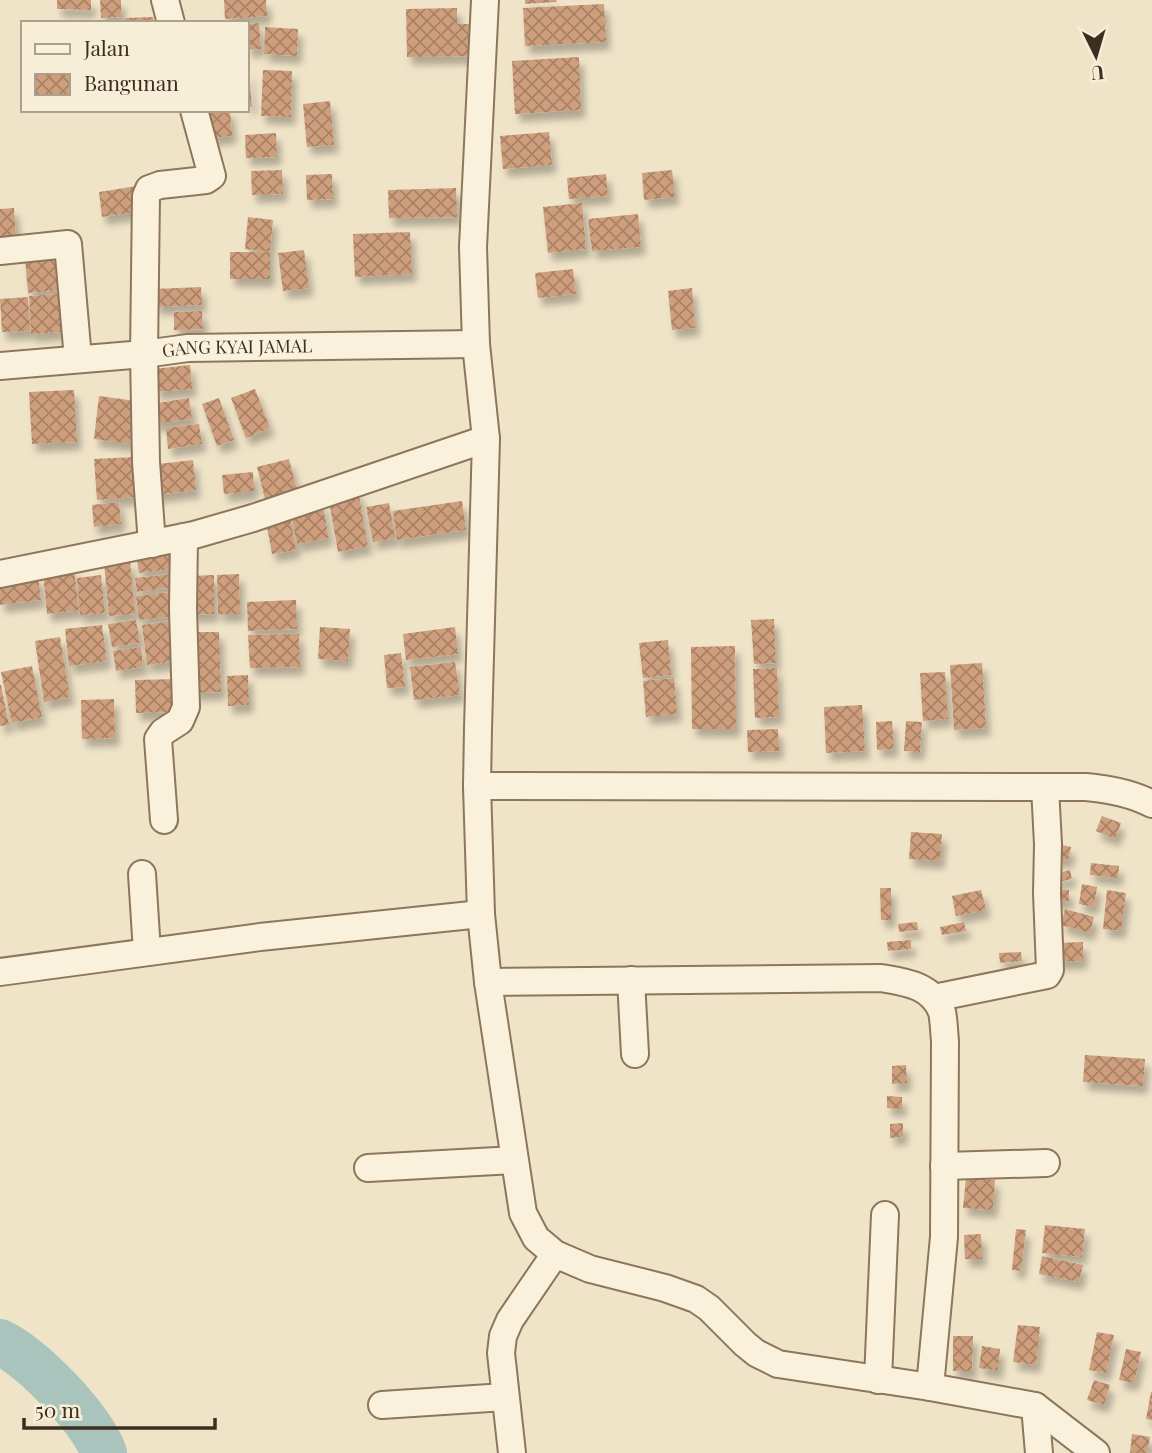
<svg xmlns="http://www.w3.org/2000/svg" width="1152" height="1453" font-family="'Playfair Display',serif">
<defs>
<pattern id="building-cross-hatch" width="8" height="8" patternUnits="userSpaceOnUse" patternTransform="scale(1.75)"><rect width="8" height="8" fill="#cf9f7d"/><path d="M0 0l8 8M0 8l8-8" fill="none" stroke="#a98266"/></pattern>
<filter id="shadow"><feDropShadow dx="4.5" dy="8" stdDeviation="3.5" flood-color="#0004"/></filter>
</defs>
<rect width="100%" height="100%" fill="#f0e4c8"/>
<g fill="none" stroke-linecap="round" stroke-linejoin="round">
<path stroke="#a9c4bc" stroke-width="46" d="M0 1342C34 1359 90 1417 104 1453"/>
</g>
<path fill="url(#building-cross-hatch)" filter="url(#shadow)" d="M57 0H91V10L57 9Z
M100 0H121V17L101 18Z
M224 0H266L267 16 225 19Z
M525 0H556L557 2 525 4Z
M604 4 606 42 525 46 523 8Z
M457 8V24H481L482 56 407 57 406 9Z
M153 17 154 23H125V18Z
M259 23 261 49 247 50V24Z
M265 27 298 29 297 56 264 54Z
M579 57 581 110 515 114 512 61Z
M263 70 292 71 291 117 261 116Z
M249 71 252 107H247V72Z
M330 101 334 145 307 147 303 104Z
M206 110H230L232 136 209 138Z
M549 132 552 165 503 169 500 136Z
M276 133 277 157 246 158 245 135Z
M282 170 283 194 252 195 251 171Z
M672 170 675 197 644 200 642 173Z
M332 174 333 199 307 200 306 175Z
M606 174 608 196 569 199 567 178Z
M137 186 141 211 102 217 99 192Z
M456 188 457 217 389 218 388 190Z
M582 203 586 249 548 253 543 207Z
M14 208 16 238 0 240V209Z
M638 214 641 247 592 251 588 219Z
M248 217 273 220 270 252 245 249Z
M410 232 412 274 355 277 353 234Z
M304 250 309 288 283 291 278 253Z
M230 252H270V279H230Z
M57 255 60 290 28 293 25 258Z
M573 269 576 294 538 298 535 273Z
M201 287 202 305 155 307 154 289Z
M692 288 695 328 672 330 668 291Z
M60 294 61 332 31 334 29 296Z
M28 297 30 331 2 332 0 299Z
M202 311 203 329 174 330V312Z
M190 365 192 389 156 392 154 369Z
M255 389 270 428 246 438 231 398Z
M74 390 77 442 32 444 29 392Z
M99 396 136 401 130 444 94 439Z
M189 398 192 419 154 424 151 404Z
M219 398 234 440 217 446 202 404Z
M199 424 202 444 168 449 166 428Z
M134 457 136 497 97 500 94 459Z
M289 459 297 490 265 499 257 467Z
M193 460 196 490 154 495 150 465Z
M253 472 254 491 224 494 222 475Z
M358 490 368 546 338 552 328 495Z
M462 501 466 530 397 540 393 511Z
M119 502 121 524 94 527 92 505Z
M322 502 329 538 297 544 290 509Z
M389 503 395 538 373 542 366 507Z
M289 511 296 550 272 554 265 515Z
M168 546 170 569 139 573 136 550Z
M130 561 135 614 109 616 104 563Z
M74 569 79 610 47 614 43 572Z
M172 574 174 587 137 592 135 578Z
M239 574 240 614H218L217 575Z
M101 575 105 613 80 615 77 578Z
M214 575V614L189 615 188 576Z
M38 576 41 600 0 605V580Z
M174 592 177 616 139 620 136 596Z
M296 600 297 629 248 631 247 602Z
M774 619 776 663 754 664 751 620Z
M136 620 140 643 112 647 108 624Z
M174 621 178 661 147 665 142 625Z
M102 625 107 661 69 666 65 629Z
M320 627 350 629 348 661 318 659Z
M455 627 458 654 406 660 403 634Z
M191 632H219L221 692 193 693Z
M299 634 300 667 250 668 248 635Z
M60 637 70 697 44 702 35 641Z
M668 640 671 675 643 678 639 643Z
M735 646 736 729H692L691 647Z
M141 647 143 667 116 671 113 651Z
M401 653 405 687 387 688 384 655Z
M455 662 460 695 414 700 410 667Z
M982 663 986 728 954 730 950 665Z
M32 666 42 717 12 723 1 672Z
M777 668 779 717 755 718 753 669Z
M945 672 948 719 923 721 920 673Z
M248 675 249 705 228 706 227 676Z
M674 678 677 714 646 717 643 681Z
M175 679 176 712 136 713 135 680Z
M0 685H1L9 725 0 726Z
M114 699 115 738 82 739 81 700Z
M862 705 865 751 826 753 824 707Z
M892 721 894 749 877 750 876 722Z
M906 721 922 722 920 752 904 751Z
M778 729 779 751 748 752 747 730Z
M1102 816 1121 823 1115 839 1096 831Z
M911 832 942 834 940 861 909 859Z
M1054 843 1071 847 1068 861 1051 858Z
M1091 863 1119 866 1118 878 1090 875Z
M1070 870 1072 879 1053 883 1051 875Z
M1082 884 1097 887 1094 907 1079 904Z
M880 888H891V920H881Z
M981 890 986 910 956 916 952 896Z
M1050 890H1069V901H1050Z
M1107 890 1126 893 1121 931 1103 929Z
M1065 909 1094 917 1090 933 1061 925Z
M917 922 918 930 899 932 898 924Z
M964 922 966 931 942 935 940 927Z
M911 940V949L888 951 887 942Z
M1083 942V961L1057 962V943Z
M1021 952 1022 961 1000 963 999 953Z
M1085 1055 1145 1059 1143 1086 1083 1082Z
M906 1065 907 1083 892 1084V1066Z
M887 1096 902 1097V1109L887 1108Z
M903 1123V1137L890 1138V1124Z
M966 1178 995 1180 993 1210 963 1208Z
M1045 1225 1085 1229 1082 1257 1042 1253Z
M1016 1229 1026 1230 1021 1271 1012 1270Z
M981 1234 982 1259H965L964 1235Z
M1042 1256 1083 1265 1079 1282 1039 1274Z
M1018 1325 1040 1327 1036 1365 1013 1362Z
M1097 1332 1114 1335 1106 1373 1089 1370Z
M953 1336H973L972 1371H953Z
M982 1346 1000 1349 998 1371 979 1368Z
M1126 1349 1141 1352 1134 1383 1119 1380Z
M1094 1380 1110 1385 1104 1405 1087 1400Z
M1151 1392H1152V1420L1146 1419Z
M1132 1434 1150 1437 1147 1453H1130Z"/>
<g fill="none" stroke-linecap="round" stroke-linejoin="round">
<defs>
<g id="minor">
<path d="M165 0 171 23"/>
<path d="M485 0 473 247 476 344 486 439 478 729 477 786 481 914 488 982 523 1213 536 1238 555 1254 590 1269 665 1288 696 1299 709 1308 745 1344 756 1353 778 1364 930 1387 1035 1406 1096 1453"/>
<path d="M0 251 68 244 78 359"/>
<path id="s1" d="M0 366 144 354 188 348 476 344"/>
<path d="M152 544 146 462 144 354 146 196 149 189 160 185 206 180 212 176 194 110"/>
<path d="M0 574 194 535 253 518 486 439"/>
<path d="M477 786 1086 787C1109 789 1131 793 1152 804"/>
<path d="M164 820 158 739 163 732 180 721 186 707 183 609 184 537"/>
<path d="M142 874 147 952"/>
<path d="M0 972 260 937 481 914"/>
<path d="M631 980 635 1054"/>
<path d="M488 982 881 978C905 982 932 985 942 1012 944 1021 944 1032 945 1041L944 1237 930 1387"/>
<path d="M934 998 1047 975 1050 970 1047 893 1048 844 1045 787"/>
<path d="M944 1166 1046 1163"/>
<path d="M368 1168 514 1160"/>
<path d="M878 1380 885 1215"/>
<path d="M382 1405 505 1397"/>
<path d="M1035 1406 1039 1453"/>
<path d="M512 1453 501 1353 503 1336 510 1320 555 1254"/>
</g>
</defs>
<use href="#minor" stroke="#8d765c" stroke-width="30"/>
<use href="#minor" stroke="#faf1dc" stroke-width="26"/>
</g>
<g text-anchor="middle" stroke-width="6" stroke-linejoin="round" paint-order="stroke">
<g font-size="18" fill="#3d2e20" stroke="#f7eed8">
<text dy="6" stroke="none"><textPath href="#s1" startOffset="238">GANG KYAI JAMAL</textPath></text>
</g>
</g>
<rect x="21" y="21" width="228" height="91" fill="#f7eed8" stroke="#ada18e" stroke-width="2"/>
<rect x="35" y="44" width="35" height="10" fill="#faf1dc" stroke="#ada18e" stroke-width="2"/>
<text x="84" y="56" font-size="21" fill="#3d2e20">Jalan</text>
<rect x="35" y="74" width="35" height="21" fill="url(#building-cross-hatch)" stroke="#ada18e" stroke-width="2"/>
<text x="84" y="91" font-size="21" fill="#3d2e20">Bangunan</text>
<g transform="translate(1096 56) rotate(175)" stroke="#f7eed8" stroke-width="5" paint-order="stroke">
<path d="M0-5L12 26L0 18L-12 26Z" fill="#3d2e20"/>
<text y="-10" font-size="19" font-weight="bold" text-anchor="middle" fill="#3d2e20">U</text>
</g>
<path d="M24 1418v10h191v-10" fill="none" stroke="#3d2e20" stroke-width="3.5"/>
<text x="35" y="1418" font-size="21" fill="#3d2e20" stroke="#f7eed8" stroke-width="5" paint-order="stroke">50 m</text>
</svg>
